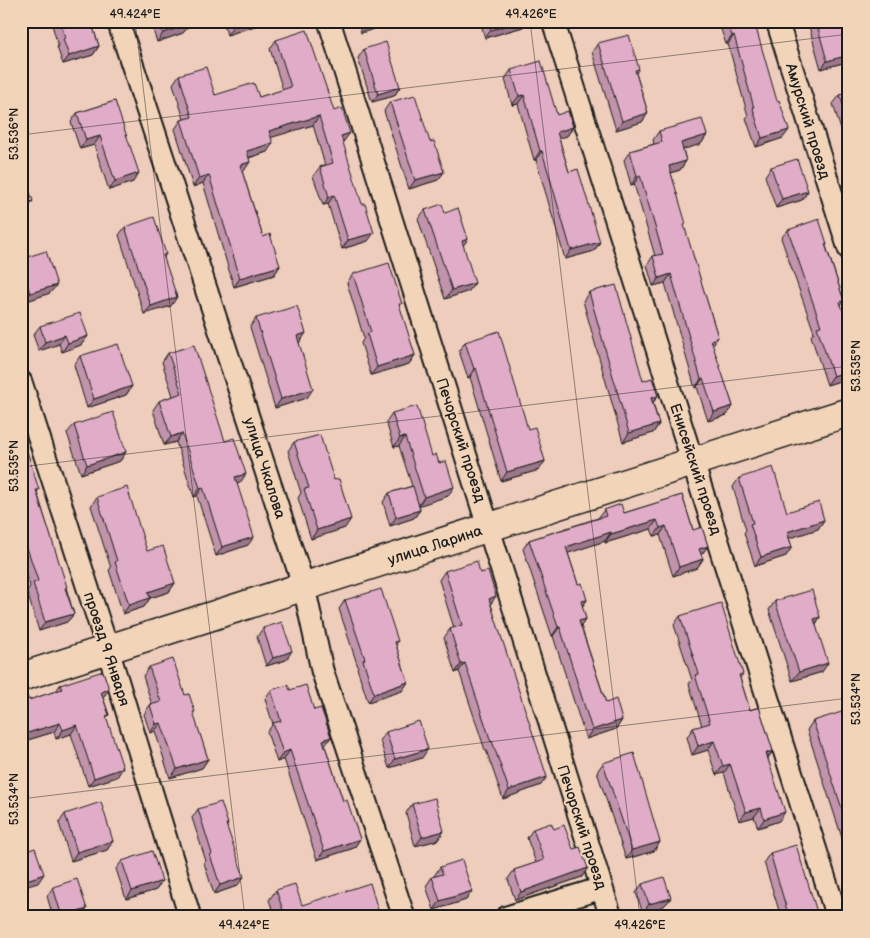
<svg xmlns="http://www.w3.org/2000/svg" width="870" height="938" font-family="'Balsamiq Sans',sans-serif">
<rect width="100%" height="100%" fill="#eecdbc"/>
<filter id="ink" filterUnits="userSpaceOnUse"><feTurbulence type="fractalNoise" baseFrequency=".02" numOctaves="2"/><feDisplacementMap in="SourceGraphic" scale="10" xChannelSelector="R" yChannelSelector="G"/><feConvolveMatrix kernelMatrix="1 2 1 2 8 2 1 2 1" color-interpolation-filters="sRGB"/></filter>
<g filter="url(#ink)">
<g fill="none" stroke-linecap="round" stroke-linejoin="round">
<defs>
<path id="street" d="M118 21 304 587 322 670 404 917
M329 21 611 917
M553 21 837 917
M777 21 849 249
M21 382 108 650 190 917
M507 917 602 888"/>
<path id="secondary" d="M21 677 849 412"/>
</defs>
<use href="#street" stroke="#1c1c1c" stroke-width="25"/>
<use href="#secondary" stroke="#1c1c1c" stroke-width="31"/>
<use href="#street" stroke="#f2d5b9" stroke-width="21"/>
<use href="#secondary" stroke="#f2d5b9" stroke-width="28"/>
</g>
<path fill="#c194ab" stroke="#1c1c1c" d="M51 21H91L99 46 93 55 63 64 57 47 58 46Z
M150 21H189L190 24 183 33 157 42Z
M223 21H270L227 35Z
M358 21H388L386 25 361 33Z
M480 21H527L523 27 485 38Z
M718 21H754L783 138 756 147 746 118 748 116 728 44H726Z
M806 21H843L846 62 821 69 808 23 806 24Z
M276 40 344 141 342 142 368 241 342 249 328 204 323 205 313 176 320 167 325 165 313 125 271 137 267 152 249 158 244 171H242L263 237 280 266 274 275 234 287 203 183 193 187 175 129 181 120 184 119 173 84 179 75 215 95 259 97 283 90 270 49Z
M598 43 639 69 636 73 648 113 642 122 616 130 592 52Z
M364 49 400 87 394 96 372 102 358 58Z
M511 70 557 115 573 127 567 136 559 138 569 172 600 242 594 251 565 259 536 160H534L518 104 512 105 505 79Z
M849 93V156L833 104 840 95Z
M115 101 133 182 109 190 94 145 80 149 71 122 77 113Z
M390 102 430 142 444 172 438 180 409 189 384 111Z
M659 131 707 135 701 144 683 149 686 161 680 170 671 173 684 227 718 337 712 345 733 406 727 415 708 421 697 387 695 388 665 283 653 286 647 265 653 256H655L634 184 631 185 624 160 630 151 654 144 653 140Z
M771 167 808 191 802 200 776 208 765 176Z
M425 210 445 213 468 239 463 245 469 291 445 299 418 219Z
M125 227 166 254 164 257 171 306 144 314 119 235Z
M788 230 827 244 826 246 844 301 841 305 849 378 827 385 811 336 814 332 781 238Z
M21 259 50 293 24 302 21 294Z
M353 274 415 355 409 364 371 375 361 343 364 338 347 283Z
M589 292 643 381 658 396 653 403 659 424 653 433 623 442 583 301Z
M256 318 300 342H299L307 398 275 408 250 327Z
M40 326 88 336 81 345 62 352 59 344 39 351 33 335Z
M465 342 545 461 539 470 501 481 470 377 468 378 459 351Z
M168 353 225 441 240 483 237 484 248 545 216 556 197 496 194 497 176 442 164 445 153 410 159 401 173 396 162 362Z
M80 356 132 386 126 395 87 408 74 365Z
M392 413 432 456 448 496 419 505 420 510 414 518 390 526 383 502 389 493 412 486 399 446 394 447 386 422Z
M74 425 126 452 120 461 81 474 67 433Z
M294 442 345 528 311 539 298 498 301 493 288 451Z
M21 443 39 490 37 492 74 614 67 622 39 631 27 592 30 586 21 558Z
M739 478 787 512 824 520 818 529 789 538 792 547 786 556 755 566 744 533 746 530 733 487Z
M682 495 693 530 708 546 701 555 703 559 697 568 673 576 660 535 654 536 651 529 605 543V541L568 553 578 584 587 600 582 607 586 619 581 626 606 703 622 720 616 729 586 739 553 636H552L523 549 529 540 598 518 604 510 624 513Z
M97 497 147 551 175 583 169 592 150 598 144 607 123 614 109 570 111 568 91 506Z
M445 571 491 604 541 785 503 799 486 750H485L459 671 455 673 444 638 450 629 454 628 439 580Z
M345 600 398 641 396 645 408 682 402 691 368 702 357 668 358 667 339 609Z
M775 601 820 617 816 624 822 672 792 681 769 610Z
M680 616 743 674 740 678 750 710 773 751 768 758 779 821 758 828 754 817 739 821 724 773 716 775 708 750 692 755 687 737 693 728 702 726 689 684 692 680 674 625Z
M263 628 286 660 266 666 257 637Z
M149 667 185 695 193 714 208 759 202 768 170 778 155 731 150 733 144 714 150 705H152L143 676Z
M60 685 103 697 109 715 106 718 117 777 88 786 71 734 56 739 54 732 21 742V696L29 700 56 691Z
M271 690H290L325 746 343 801 360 839 354 848 317 860 284 759 277 762 267 732 273 724 265 699Z
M849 713V843L844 844 807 730 813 721Z
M386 732 422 758 389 768 380 741Z
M603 763 660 842 654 851 626 859 597 772Z
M412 804 438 840 415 846 406 813Z
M198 809 228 824 227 826 237 886 214 894 204 863 206 861 192 818Z
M65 814 113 841 107 850 71 861 59 823Z
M533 829H554L582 877 515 900 508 879 514 870 536 863 527 838Z
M770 853 817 912 814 917H781L764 862Z
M122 861 162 881 156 890 126 899 116 869Z
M440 867 472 891 466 900 434 910 426 886 432 877 434 876Z
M642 884 671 898 664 906 643 913 636 893Z
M53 887 82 917H53L47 896Z
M276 890 302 905 380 917H275L269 900Z"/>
<path fill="#9d788b" stroke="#1c1c1c" d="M249 21H270L227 35 233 26Z
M376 21H388L386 25 361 33 368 24Z
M520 21H527L523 27 485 38 491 30Z
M190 24 183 33 157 42 163 33Z
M734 35 728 44H726L732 36Z
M99 46 93 55 63 64 69 56Z
M849 55V59L846 62 821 69 827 61Z
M400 87 394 96 372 102 378 94Z
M524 95 518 104 512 105 519 96Z
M648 113 642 122 616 130 622 121Z
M319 116 313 125 263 140 269 131Z
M573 127 567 136 551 141 557 132Z
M789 130 783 138 756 147 762 138Z
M350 133 344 141 334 144 341 136Z
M707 135 701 144 675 152 681 143Z
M100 136 94 145 80 149 86 140Z
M273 143 267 152 241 160 247 151Z
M540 151H542L536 160H534Z
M686 161 680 170 663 175 669 166Z
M250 162 244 171 234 174 240 165Z
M444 172 438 180 409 189 415 180Z
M139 173 133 182 109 190 115 181Z
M209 175 203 183 193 187 199 178Z
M640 175 634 184 631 185 637 176Z
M808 191 802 200 776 208 782 199Z
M334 195 328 204 323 205 329 197Z
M33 201 26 210 21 212V205Z
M374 233 368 241 342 249 348 240Z
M468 239 462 247V241Z
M600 242 594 251 565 259 571 250Z
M280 266 274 275 234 287 240 278Z
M671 274 665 283 653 286 659 278Z
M475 283 469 291 445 299 452 290Z
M57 285 50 293 24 302 30 293Z
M177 297 171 306 144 314 151 306Z
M306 333 300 342 291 345 297 336Z
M65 335 59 344 39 351 45 342Z
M88 336 81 345 62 352 68 343Z
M718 337 712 346 711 340Z
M415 355 409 364 371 375 377 367Z
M476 368 470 377 468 378 474 369Z
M849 371V378L827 385 833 376Z
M703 378 697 387 695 388 701 379Z
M132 386 126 395 87 408 94 399Z
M313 389 307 398 275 408 281 399Z
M658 396 651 404V398Z
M733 406 727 415 708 421 714 412Z
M659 424 653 433 623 442 629 433Z
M182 433 176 442 164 445 171 437Z
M405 437 399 446 394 447 400 438Z
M126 452 120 461 81 474 87 465Z
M545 461 539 470 501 481 507 472Z
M246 474 240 483 229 486 235 477Z
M203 487 197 496 194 497 200 488Z
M454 487 448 496 418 506 424 497Z
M420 510 414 518 390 526 396 517Z
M351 519 345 528 311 539 317 530Z
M657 520 651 529 605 543 611 534Z
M824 520 818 529 781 541 787 532Z
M666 526 660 535 654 536 660 528Z
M611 532 605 541 560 556 566 547Z
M254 537 248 545 216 556 222 547Z
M708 546 702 554 693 557 699 549Z
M792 547 786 556 755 566 761 557Z
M703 559 697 568 673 576 679 567Z
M175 583 169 592 150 598 144 607 123 614 129 605 148 592Z
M496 596 490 605 489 599Z
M587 600 581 608V601Z
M74 614 67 622 39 631 45 622Z
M820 617 814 626V619Z
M586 619 580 627 579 621Z
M558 627H560L553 636H552Z
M292 651 286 660 266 666 273 658Z
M465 663 459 671 455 673 461 664Z
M828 663 822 672 792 681 799 672Z
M408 682 402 691 368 702 374 694Z
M109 689 103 698 101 692Z
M622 720 616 729 586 739 592 730Z
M60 723 54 732 21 742V735Z
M161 723 155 731 150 733 156 724Z
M77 725 71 734 56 739 63 730Z
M331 737 325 746 323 740Z
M714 741 708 750 692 755 698 746Z
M428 749 422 758 389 768 395 759Z
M290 750 284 759 277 762 283 753Z
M773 751 766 759V753Z
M208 759 202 768 170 778 177 769Z
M730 764 724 773 716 775 723 766Z
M123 768 117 777 88 786 94 778Z
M547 777 541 785 503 799 509 790Z
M26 797 21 804V799Z
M761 808 754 817 739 821 746 812Z
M785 812 779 821 758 828 764 819Z
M444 831 438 840 415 846 422 837Z
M849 838V843L844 844Z
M360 839 354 848 317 860 324 851Z
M113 841 107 850 71 861 77 852Z
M660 842 654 851 626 859 632 850Z
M588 868 582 877 515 900 521 892Z
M44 874 38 883 21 888V882Z
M244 877 237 886 214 894 220 885Z
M162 881 156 890 126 899 132 891Z
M472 891 466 900 434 910 440 901Z
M671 898 664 906 643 913 649 904Z
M87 909 82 917H64Z
M817 912 814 917H802Z"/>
<path fill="#e0acc7" stroke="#1c1c1c" d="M60 21H91L99 46 69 56 63 39 65 38Z
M159 21H189L190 24 163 33Z
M232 21H249L233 26Z
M367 21H376L368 24Z
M489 21H520L491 30Z
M727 21H754L777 101 779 100 789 130 762 138 753 109 754 108 734 35 732 36Z
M816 21H843L849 41V55L827 61Z
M307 30 334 111 342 108 350 133 341 136 362 204H365L374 233 348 240 334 195 329 197 320 167 333 163 319 116 269 131 273 143 247 151 250 162 240 165 263 237 270 234 280 266 240 278 209 175 199 178 181 120 192 117 179 75 206 67 215 95 254 83 259 97 291 87 276 40Z
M629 35 639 69 635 70 648 113 622 121 598 43Z
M386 42 400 87 378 94 364 49Z
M541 61 557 115 568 111 573 127 557 132 569 172 578 169 600 242 571 250 542 151H540L524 95 519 96 511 70Z
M849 93V126L840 95Z
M415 95 430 142 434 141 444 172 415 180 390 102Z
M115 101 139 173 115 181 100 136 86 140 77 113Z
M702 119 707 135 681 143 686 161 669 166 686 224 684 225 718 337 711 340 733 406 714 412 703 378 701 379 671 274 659 278 653 256 663 254 640 175 637 176 630 151 662 142 659 131Z
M797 159 808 191 782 199 771 167Z
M24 175 33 201 21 205V176Z
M442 204 445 213 458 208 468 239 462 241 475 283 452 290 425 210Z
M154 217 166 254 163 255 177 297 151 306 125 227Z
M819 219 827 244H825L844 301 840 302 849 328V371L833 376 817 327 821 326 788 230Z
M46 251 57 285 30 293 21 266V259Z
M389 263 402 304H399L415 355 377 367 367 334 371 332 353 274Z
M616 285 643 381 652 378 658 396 651 398 659 424 629 433 589 292Z
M297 306 306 333 297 336 313 389 281 399 256 318Z
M80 313 88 336 68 343 65 335 45 342 40 326Z
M499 331 528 429 535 427 545 461 507 472 476 368 474 369 465 342Z
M118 344 132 386 94 399 80 356Z
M194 345 225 441 234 438 246 474 235 477 254 537 222 547 203 487 200 488 182 433 171 437 159 401 182 393 168 353Z
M417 406 432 456 436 454 439 463 446 461 454 487 424 497 405 437 400 438 392 413Z
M113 412 126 452 87 465 74 425Z
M320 435 334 480 339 479 351 519 317 530 304 489 309 488 294 442Z
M21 443 23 448H26L39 490H36L67 587 65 588 74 614 45 622 33 583 38 581 21 529Z
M773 467 787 512 819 502 824 520 787 532 792 547 761 557 750 524 753 523 739 478Z
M413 486 420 510 396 517 389 493Z
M127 487 147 551 163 546 175 583 148 592 150 598 129 605 115 562 117 561 97 497Z
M682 495 693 530 702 527 708 546 699 549 703 559 679 567 666 526 660 528 657 520 611 534V532L566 547 578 584 582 583 587 600 581 601 586 619 579 621 606 703 616 699 622 720 592 730 560 627H558L529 540 606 516 604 510 621 504 624 513Z
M477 561 480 573 488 571 496 596 489 599 547 777 509 790 492 741 491 742 465 663 461 664 450 629 462 625 445 571Z
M381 589 398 641 395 642 408 682 374 694 363 660 365 659 345 600Z
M812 590 820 617 814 619 828 663 799 672 775 601Z
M721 603 743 674 739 675 750 710 759 707 773 751 766 753 785 812 764 819 761 808 746 812 730 764 723 766 714 741 698 746 693 728 710 723 695 675 699 674 680 616Z
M282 622 292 651 273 658 263 628Z
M173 659 185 695 189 694 195 712H193L208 759 177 769 161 723 156 724 150 705 161 702 149 667Z
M103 671 109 689 101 692 109 715 106 716 123 768 94 778 77 725 63 730 60 723 21 735V696L26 694 29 700 62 689 60 685Z
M288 685 290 690 306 685 314 710 321 708 331 737 323 740 343 801 347 800 360 839 324 851 290 750 283 753 273 723 281 721 271 690Z
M848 710 849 713V830L813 721Z
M419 721 428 749 395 759 386 732Z
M634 753 660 842 632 850 603 763Z
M21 783 26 797 21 799Z
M435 798 444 831 422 837 412 804Z
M101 802 113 841 77 852 65 814Z
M221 802 228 824H226L244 877 220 885 210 855 212 854 198 809Z
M551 823 554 829 564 825 573 849 580 847 588 868 521 892 514 870 544 860 533 829Z
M796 845 817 912 802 917H789L770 853Z
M35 848 44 874 21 882V853Z
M152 851 162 881 132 891 122 861Z
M462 860 472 891 440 901 432 877 443 874 440 867Z
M664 877 671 898 649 904 642 884Z
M77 879 87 909 62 917 53 887Z
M370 883 380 917H274L284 913 276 890 295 884 302 905Z"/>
</g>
<path fill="none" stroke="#1c1c1c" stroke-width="1" stroke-opacity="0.45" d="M135 21 245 917M530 21 640 917M21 135 849 34M21 467 849 366M21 799 849 698"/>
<g text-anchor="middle" stroke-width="4" stroke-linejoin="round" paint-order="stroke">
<g font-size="15" fill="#1c1c1c" stroke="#f2d5b9">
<text transform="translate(808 121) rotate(73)" y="5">Амурский проезд</text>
<text transform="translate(461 440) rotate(72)" y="5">Печорский проезд</text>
<text transform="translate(265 468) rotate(72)" y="5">улица Чкалова</text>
<text transform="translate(696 469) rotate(72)" y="5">Енисейский проезд</text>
<text transform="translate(435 545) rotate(-18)" y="5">улица Ларина</text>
<text transform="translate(107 649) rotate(72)" y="5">проезд 9 Января</text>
<text transform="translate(582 827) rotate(72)" y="5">Печорский проезд</text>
</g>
</g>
<rect width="870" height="938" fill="none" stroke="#f2d5b9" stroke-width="55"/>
<rect x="28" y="28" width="814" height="882" fill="none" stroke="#1c1c1c" stroke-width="2"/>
<g font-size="12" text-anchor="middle" fill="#1c1c1c">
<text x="135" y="18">49.424°E</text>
<text x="531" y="18">49.426°E</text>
<text transform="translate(14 134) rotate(-90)" y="4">53.536°N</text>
<text transform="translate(856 366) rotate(-90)" y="4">53.535°N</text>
<text transform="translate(14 466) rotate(-90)" y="4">53.535°N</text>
<text transform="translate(856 699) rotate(-90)" y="4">53.534°N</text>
<text transform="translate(14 799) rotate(-90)" y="4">53.534°N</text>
<text x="244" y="929">49.424°E</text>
<text x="640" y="929">49.426°E</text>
</g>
</svg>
